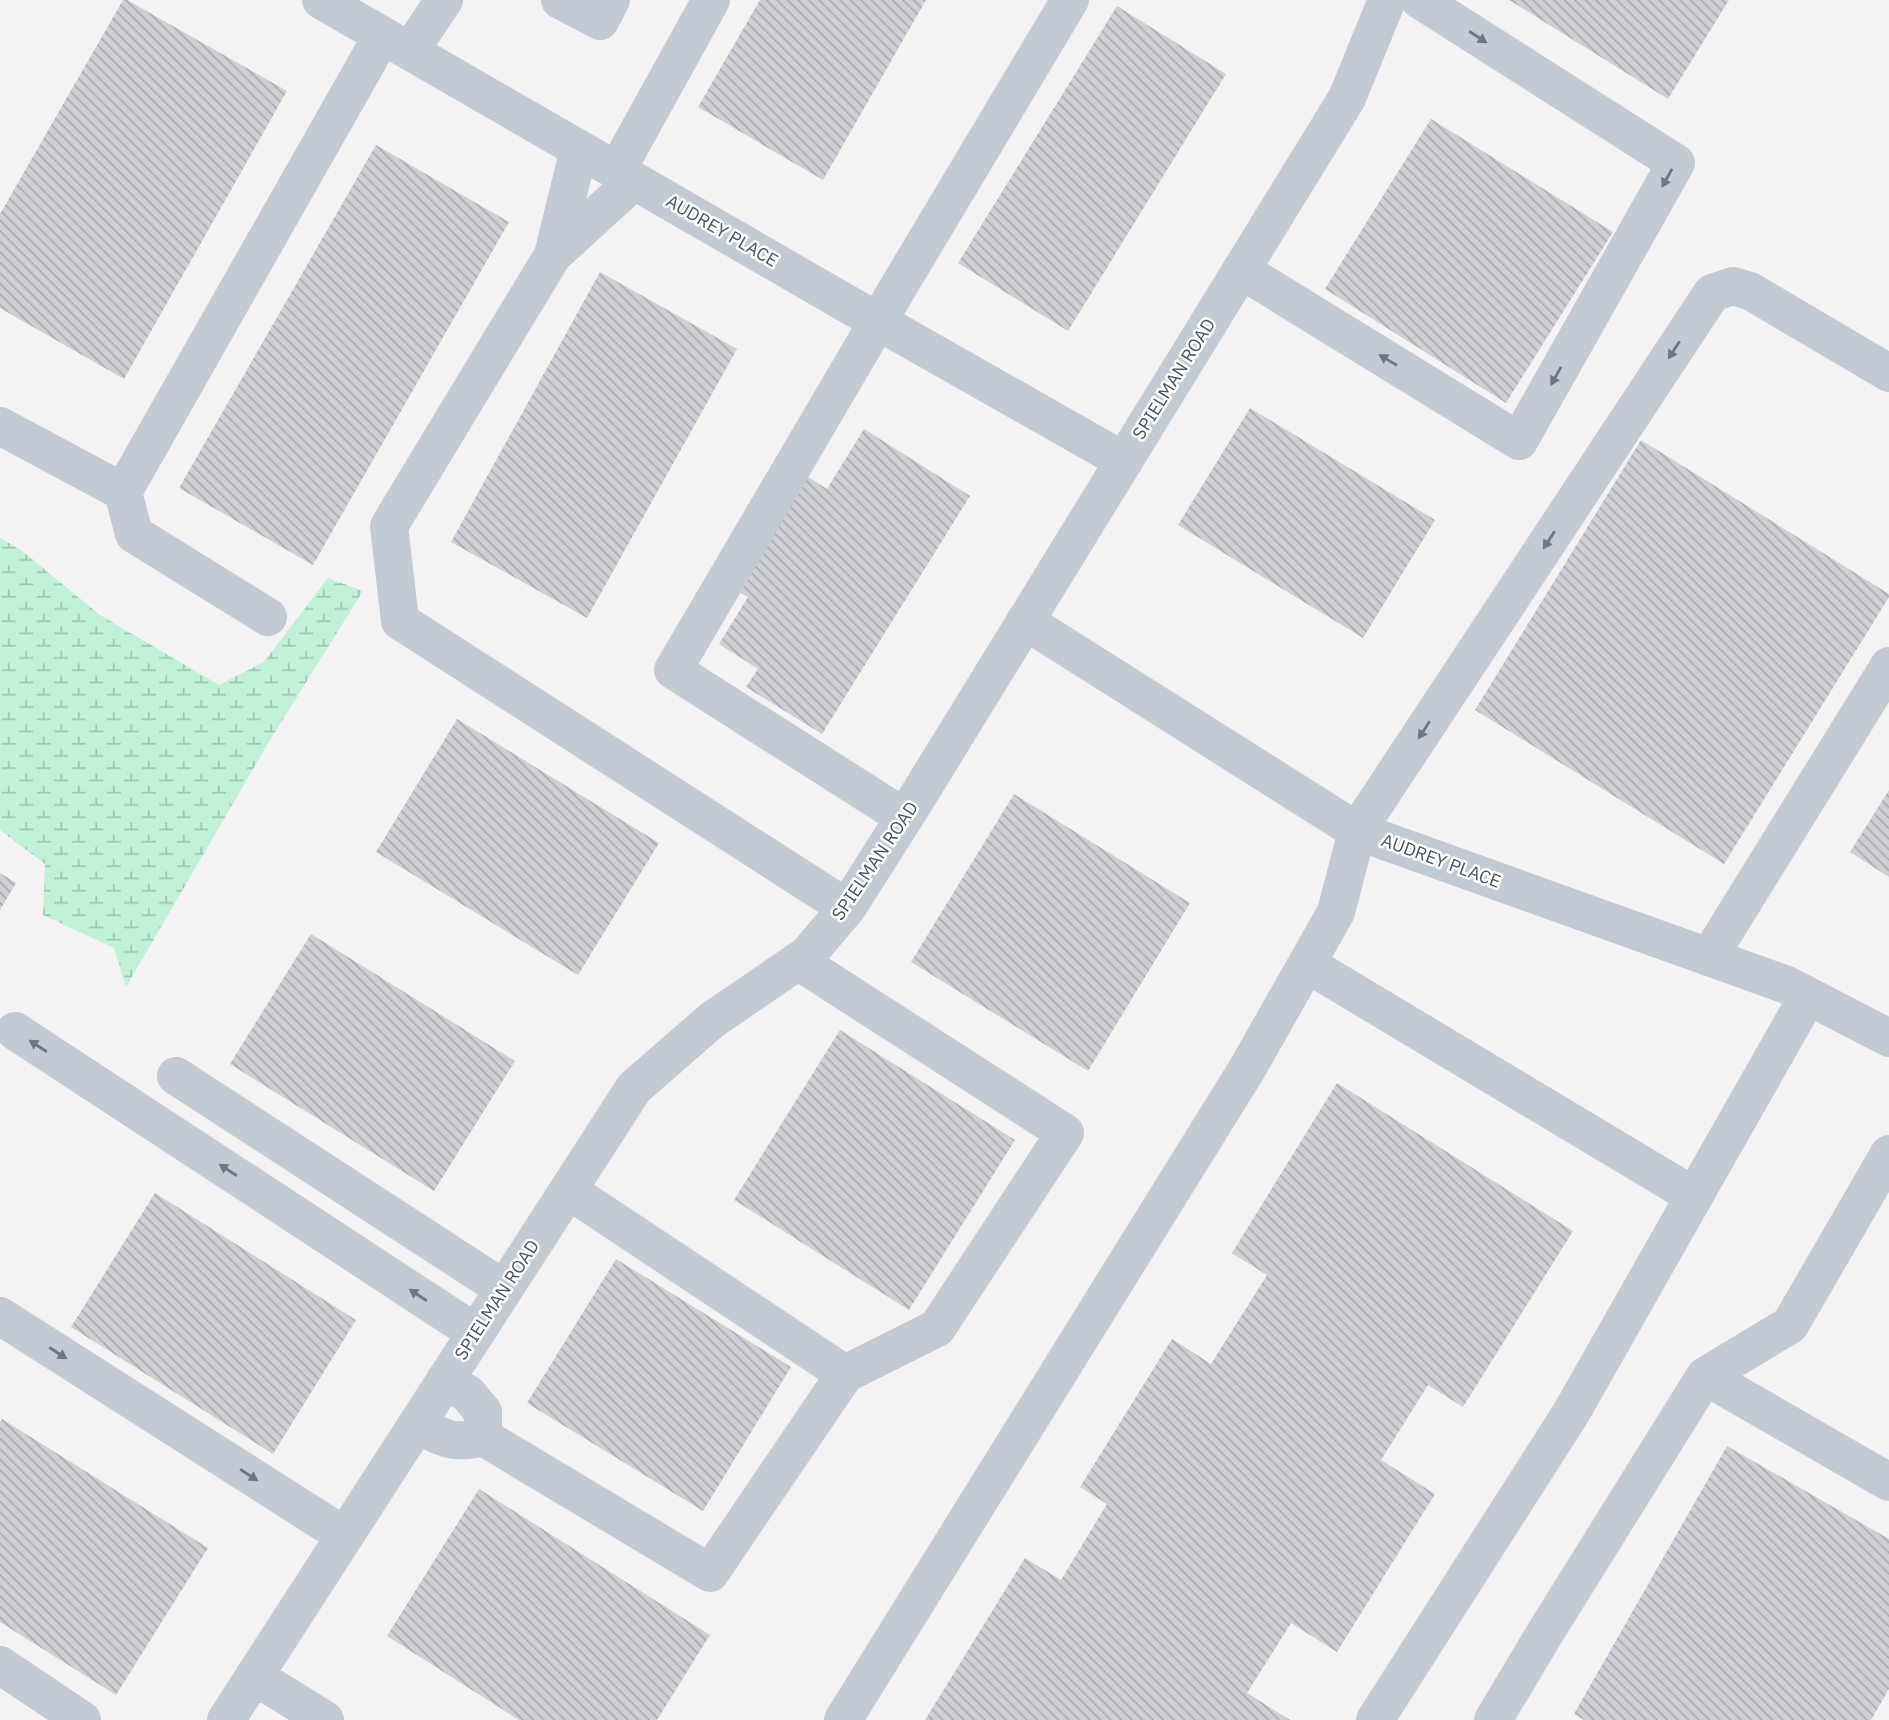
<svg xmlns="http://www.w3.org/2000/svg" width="1889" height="1720" font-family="'IBM Plex Sans',sans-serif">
<defs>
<pattern id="wetland-marsh" width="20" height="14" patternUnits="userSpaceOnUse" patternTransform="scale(1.75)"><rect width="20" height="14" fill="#c1f1d7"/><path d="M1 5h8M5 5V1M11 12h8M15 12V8" fill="none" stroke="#9fc6b2"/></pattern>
<pattern id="building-back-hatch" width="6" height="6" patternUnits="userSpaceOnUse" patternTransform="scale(1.75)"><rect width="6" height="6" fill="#ced0d6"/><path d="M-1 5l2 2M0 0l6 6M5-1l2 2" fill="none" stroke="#a9abb1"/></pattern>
</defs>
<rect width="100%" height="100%" fill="#f4f2f2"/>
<path fill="url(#wetland-marsh)" d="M0 538 21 550 100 615 219 685 264 662 328 578 363 591 267 745 126 987 114 948 43 915 45 864 0 830Z"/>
<path fill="url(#building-back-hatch)" d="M123 0H127L287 91 124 379 0 308V214Z
M760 0H926L823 180 698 107Z
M1509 0H1729L1668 99Z
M1117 6 1226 74 1068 331 958 263Z
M1431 119 1613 232 1506 403 1325 289Z
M376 145 509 222 313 565 179 488Z
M600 272 737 349 587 618 451 542Z
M1250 408 1435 520 1363 638 1178 525Z
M864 429 970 496 822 734 746 687 758 669 719 644 748 597 734 589 805 475 827 489Z
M1641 440 1889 594V597L1724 864 1475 710Z
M457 719 659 843 578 975 376 852Z
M1889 790V877L1850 852Z
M1014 794 1190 903 1088 1071 911 962Z
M0 873 16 883 0 910Z
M311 934 515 1061 434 1191 230 1064Z
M840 1030 1015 1140 909 1310 734 1200Z
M1337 1083 1573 1231 1463 1407 1428 1385 1381 1460 1435 1494 1337 1652 1291 1623 1247 1693 1290 1720H925L1025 1558 1061 1580 1107 1504 1080 1487 1172 1339 1211 1364 1267 1275 1232 1253Z
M155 1193 356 1320 273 1454 71 1327Z
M616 1259 791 1367 703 1511 527 1403Z
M2 1419 208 1548 116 1695 0 1622V1422Z
M1727 1446 1889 1539V1689L1871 1720H1584L1574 1714Z
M479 1489 710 1635 657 1720H519L387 1636Z"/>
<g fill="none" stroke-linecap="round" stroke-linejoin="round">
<path stroke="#c2cad3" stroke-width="38" d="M321 0 844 302 1124 461
M560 0 600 21 611 0
M410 51 444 0
M617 170 711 0
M634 181 553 255 389 526 400 621 847 908
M553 255 579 149
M1241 270 1519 441 1676 163 1420 0
M0 426 123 492 134 534 268 617
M123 492 382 36
M1025 621 1357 831 1787 985 1889 1038
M904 817 673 670 878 321 1070 0
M1709 957 1889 666
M1307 964 1694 1196
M15 1031 476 1333
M176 1076 504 1289
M568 1190 845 1374 937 1328 1065 1133 798 961
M0 1316 345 1536
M1705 1376 1790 1325 1889 1154
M417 1425C444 1438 452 1445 483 1437V1412L468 1394 445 1380
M483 1437 710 1573 845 1374
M0 1665 82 1720
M254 1676 325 1720
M226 1720 634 1088 712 1020 807 955 847 908 913 804 1347 98 1387 0
M843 1720 1247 1069 1336 912 1357 831 1712 293 1733 286 1750 291 1889 373
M1375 1720 1571 1413 1808 996
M1493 1720 1545 1633 1705 1376 1889 1482"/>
</g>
<defs><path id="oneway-solid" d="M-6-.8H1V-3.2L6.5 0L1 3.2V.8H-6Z" transform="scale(1.75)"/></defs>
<g fill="#6d7782">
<use href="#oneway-solid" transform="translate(1478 37) rotate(33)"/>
<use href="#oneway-solid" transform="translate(1667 178) rotate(119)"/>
<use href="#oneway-solid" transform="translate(1674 350) rotate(123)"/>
<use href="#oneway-solid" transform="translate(1388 360) rotate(-149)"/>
<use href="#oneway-solid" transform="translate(1556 376) rotate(119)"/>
<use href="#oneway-solid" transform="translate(1549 540) rotate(123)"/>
<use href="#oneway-solid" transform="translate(1424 730) rotate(123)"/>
<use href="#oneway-solid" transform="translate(38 1046) rotate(-147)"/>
<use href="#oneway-solid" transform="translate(228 1170) rotate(-147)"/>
<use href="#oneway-solid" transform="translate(418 1295) rotate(-147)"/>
<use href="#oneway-solid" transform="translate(58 1353) rotate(33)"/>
<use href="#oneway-solid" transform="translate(249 1475) rotate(33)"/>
</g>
<g text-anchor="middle" stroke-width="5" stroke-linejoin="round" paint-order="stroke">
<g font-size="18" fill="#495360" stroke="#fff">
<text transform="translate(722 231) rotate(30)" y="6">AUDREY PLACE</text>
<text transform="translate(1174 379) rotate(-58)" y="6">SPIELMAN ROAD</text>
<text transform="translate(875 861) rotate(-56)" y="6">SPIELMAN ROAD</text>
<text transform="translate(1441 861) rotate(20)" y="6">AUDREY PLACE</text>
<text transform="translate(497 1300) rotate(-57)" y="6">SPIELMAN ROAD</text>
</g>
</g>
</svg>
